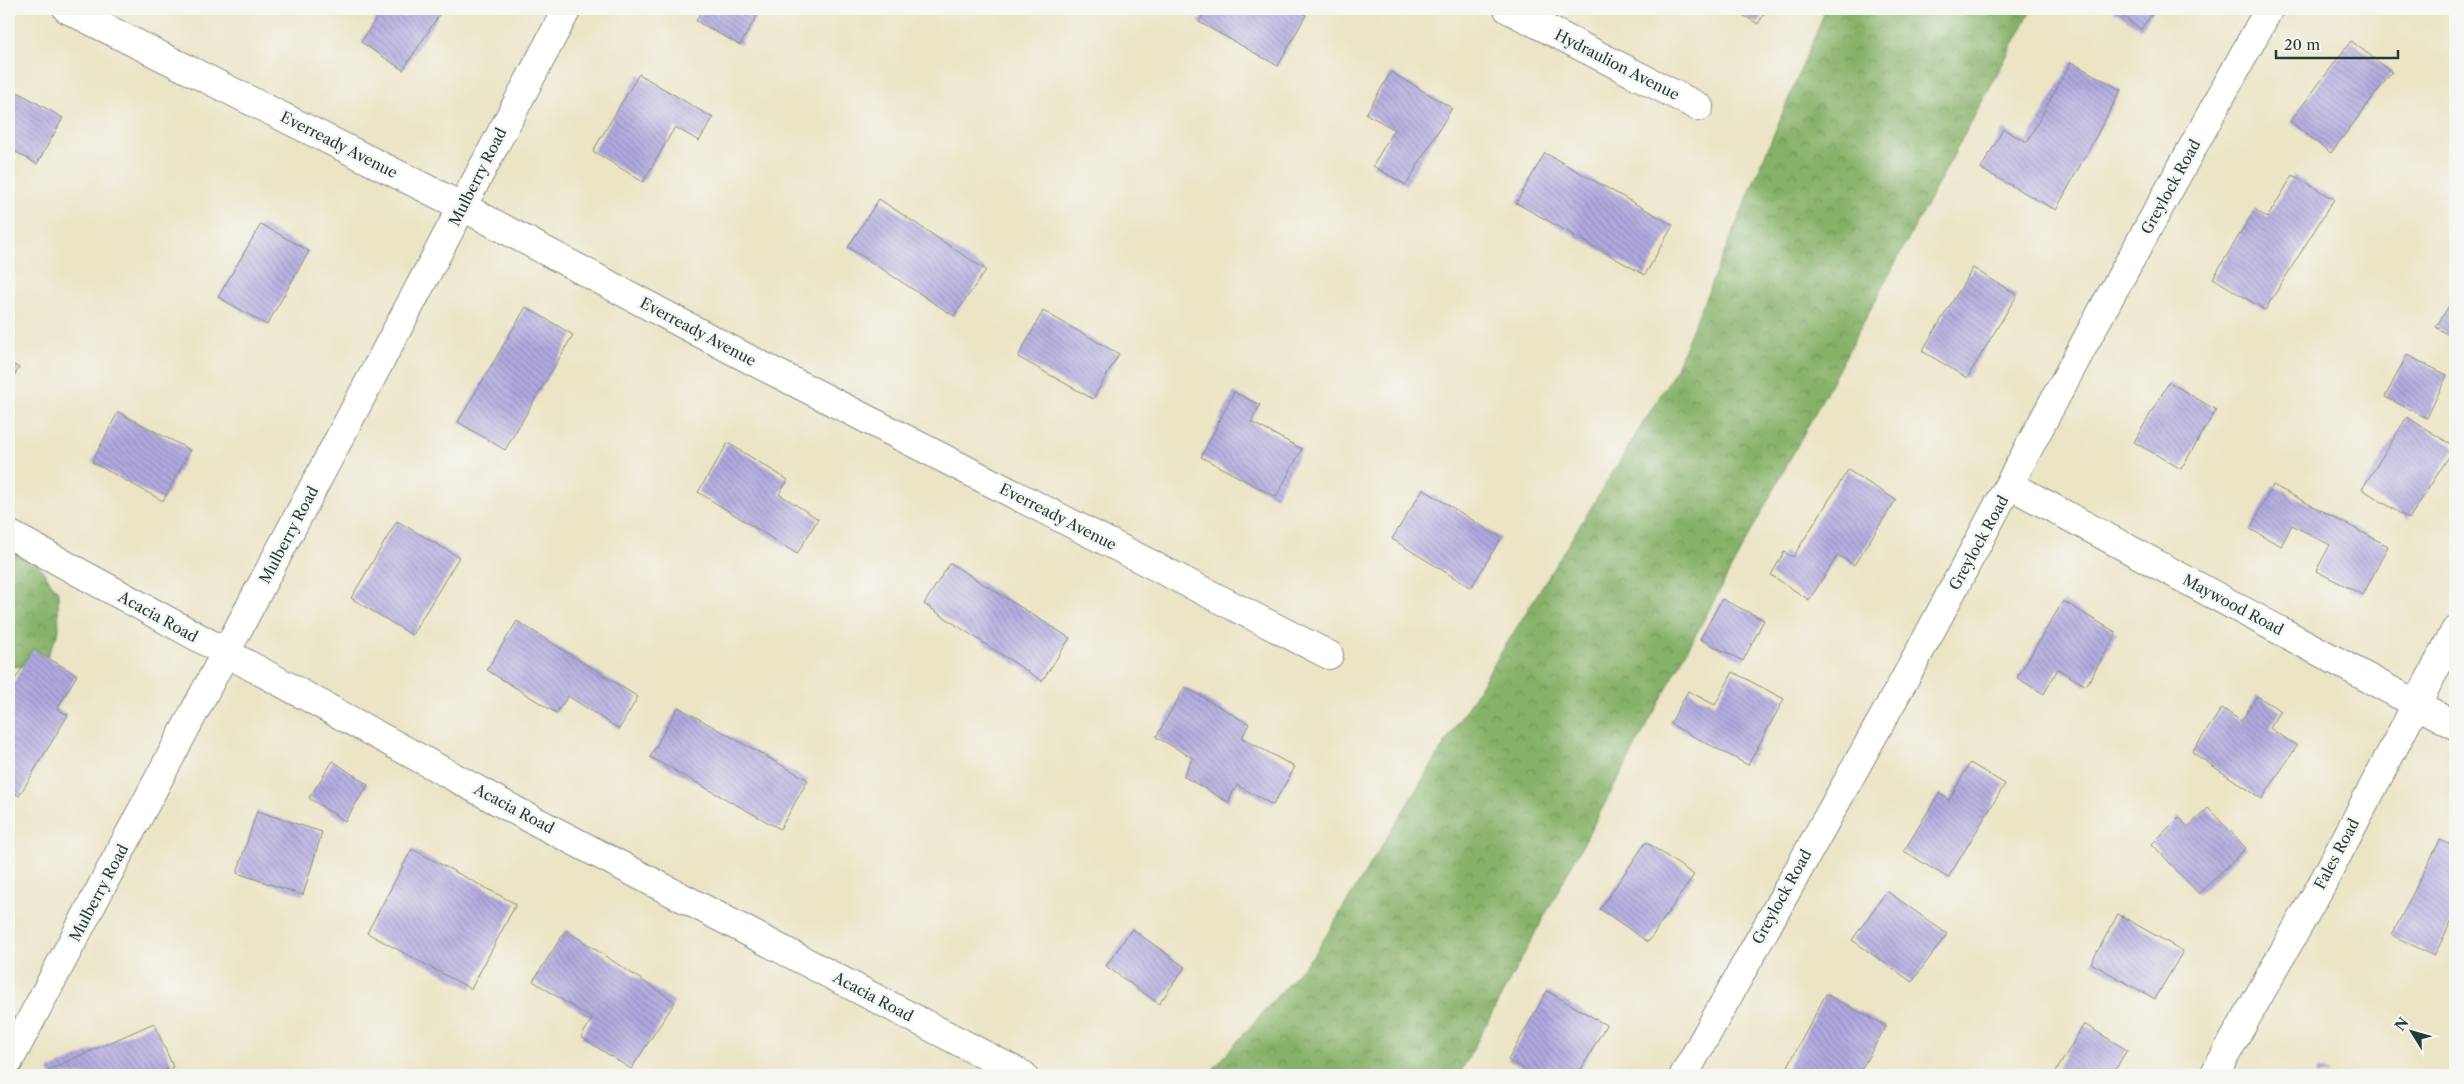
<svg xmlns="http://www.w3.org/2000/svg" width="2464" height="1084" font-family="'Libre Caslon Text',serif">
<defs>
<pattern id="forest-crowns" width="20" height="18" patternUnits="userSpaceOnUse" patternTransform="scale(1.25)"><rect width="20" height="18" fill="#86b168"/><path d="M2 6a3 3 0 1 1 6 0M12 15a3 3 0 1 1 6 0" fill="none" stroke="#6d9156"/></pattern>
<pattern id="building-back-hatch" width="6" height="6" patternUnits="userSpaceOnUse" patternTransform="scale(1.25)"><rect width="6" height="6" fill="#b1a9df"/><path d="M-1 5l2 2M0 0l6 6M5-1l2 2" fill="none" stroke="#8f8bb6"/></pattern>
</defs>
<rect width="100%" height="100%" fill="#f6f6f2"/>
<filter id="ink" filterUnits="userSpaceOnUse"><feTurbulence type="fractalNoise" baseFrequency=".02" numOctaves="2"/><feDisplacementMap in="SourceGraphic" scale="10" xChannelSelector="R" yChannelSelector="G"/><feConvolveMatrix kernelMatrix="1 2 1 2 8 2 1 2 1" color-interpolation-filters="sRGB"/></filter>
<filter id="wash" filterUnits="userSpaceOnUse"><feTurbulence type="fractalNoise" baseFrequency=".0096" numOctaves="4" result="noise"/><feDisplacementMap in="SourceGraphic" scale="20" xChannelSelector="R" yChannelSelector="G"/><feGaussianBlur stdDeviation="1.12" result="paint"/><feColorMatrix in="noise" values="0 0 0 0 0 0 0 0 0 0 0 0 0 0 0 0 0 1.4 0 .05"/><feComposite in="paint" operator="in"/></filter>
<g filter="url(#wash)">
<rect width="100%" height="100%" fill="#ebe4c5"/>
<path fill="url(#forest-crowns)" stroke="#52774e" d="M1826 9H2032L1459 1075H1212L1215 1067 1316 952 1674 373Z
M9 525 58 592 59 631 43 665 9 667Z"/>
<g id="blocks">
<path fill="url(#building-back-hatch)" d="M378 9H443L403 70 361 42 381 11Z
M703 9H761L740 45 696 21Z
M1207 9H1295L1306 15 1278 66 1199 22Z
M1733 9H1767L1758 24Z
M2111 9H2155L2141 29Z
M2351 41 2392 72 2331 153 2290 122Z
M2071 62 2121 90 2056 210 1981 169 2003 129 2027 142Z
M1391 72 1452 108 1406 185 1373 166 1394 129 1366 114Z
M639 74 713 118 699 141 675 127 643 182 593 151Z
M9 87 63 118 37 164 9 148Z
M1545 153 1673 225 1645 275 1516 203Z
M2293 175 2334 199 2265 310 2213 278 2255 209 2267 218Z
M879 199 986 270 954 316 848 247Z
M261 224 309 251 267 325 218 297Z
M1973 268 2017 295 1967 378 1922 351Z
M2455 296V339L2436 327Z
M526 307 573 335 505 450 458 422Z
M1043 311 1119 354 1093 399 1018 357Z
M2407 355 2447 375 2427 418 2385 397Z
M9 362 19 368 9 384Z
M2169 382 2216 410 2181 469 2134 442Z
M1234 392 1260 405 1251 422 1302 449 1276 497 1201 457Z
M118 412 190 450 163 501 92 462Z
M2407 417 2455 447 2409 519 2362 489Z
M728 443 788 480 779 494 818 519 797 554 698 492Z
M1848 470 1896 500 1854 565 1838 555 1809 600 1771 575 1784 552 1793 557Z
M2273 485 2388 546 2363 595 2316 571 2330 545 2292 525 2281 546 2250 529Z
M1423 489 1501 538 1471 588 1392 539Z
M397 521 459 557 412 635 351 598Z
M950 563 1070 638 1042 681 924 604Z
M1722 599 1764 620 1743 661 1700 639Z
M2063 601 2117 633 2086 686 2058 669 2044 694 2017 678Z
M517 621 638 697 619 729 568 696 556 713 487 670Z
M33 649 77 675 57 709 68 715 19 796 9 789V690Z
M1733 672 1784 699 1748 765 1670 724 1688 691 1715 705Z
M1185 687 1249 724 1242 738 1295 767 1273 805 1237 785 1228 802 1183 776 1193 758 1156 737Z
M2257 696 2281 711 2270 728 2297 746 2262 799 2192 752 2222 708 2241 721Z
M678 707 808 780 780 829 650 757Z
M333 761 368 785 345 821 309 798Z
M1970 763 2005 784 1948 878 1904 851 1939 793 1949 800Z
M2208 808 2246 848 2199 894 2152 844 2179 817 2188 827Z
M257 811 322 832 303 895 237 873Z
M2440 840 2455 847V914L2434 956 2392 935Z
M1646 842 1694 875 1648 942 1600 909Z
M412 849 516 904 471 989 367 933Z
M1887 891 1947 934 1912 982 1852 940Z
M2118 914 2183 951 2155 999 2091 963Z
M1132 929 1185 967 1159 1004 1106 966Z
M566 930 675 1002 631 1069 581 1037 592 1019 533 981Z
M1547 991 1606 1025 1578 1075H1535L1508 1060Z
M1826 994 1886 1026 1858 1075H1796L1786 1070Z
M154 1023 173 1067 153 1075H50L48 1070Z
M2084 1024 2127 1050 2112 1075H2054Z
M2318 1069 2330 1075H2315Z"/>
</g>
</g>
<g filter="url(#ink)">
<use href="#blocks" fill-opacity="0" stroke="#85907c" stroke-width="1"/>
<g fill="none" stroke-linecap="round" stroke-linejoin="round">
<defs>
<path id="street" d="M67 9 463 207 745 357 1329 655
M1508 9 1699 107
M2010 485 2455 725
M9 534 518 812 1023 1075
M9 1061 567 9
M1684 1075 1913 664 2096 322 2269 9
M2214 1075 2322 884 2455 631"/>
</defs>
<use href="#street" stroke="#85907c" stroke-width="30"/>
<use href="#street" stroke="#fff" stroke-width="28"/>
</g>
</g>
<g text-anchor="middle" stroke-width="5" stroke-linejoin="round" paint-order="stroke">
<g font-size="15" fill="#1f3d34" stroke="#f6f6f2">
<text transform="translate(1617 65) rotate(27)" y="5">Hydraulion Avenue</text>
<text transform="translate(339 145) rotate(27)" y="5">Everready Avenue</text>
<text transform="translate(478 177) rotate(-63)" y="5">Mulberry Road</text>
<text transform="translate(2171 187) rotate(-61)" y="5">Greylock Road</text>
<text transform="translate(698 332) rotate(28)" y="5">Everready Avenue</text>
<text transform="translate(1058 517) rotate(27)" y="5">Everready Avenue</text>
<text transform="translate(289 535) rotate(-62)" y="5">Mulberry Road</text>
<text transform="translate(1979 543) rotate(-61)" y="5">Greylock Road</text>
<text transform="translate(2233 605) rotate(28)" y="5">Maywood Road</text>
<text transform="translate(158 617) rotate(29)" y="5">Acacia Road</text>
<text transform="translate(514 809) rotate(28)" y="5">Acacia Road</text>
<text transform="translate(2337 854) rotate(-62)" y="5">Fales Road</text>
<text transform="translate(99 893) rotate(-62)" y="5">Mulberry Road</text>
<text transform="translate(1782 897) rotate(-61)" y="5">Greylock Road</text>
<text transform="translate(873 997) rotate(28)" y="5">Acacia Road</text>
</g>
</g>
<rect width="2464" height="1084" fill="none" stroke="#f6f6f2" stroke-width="30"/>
<g transform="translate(2412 1032) rotate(307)" stroke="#f6f6f2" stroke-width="4" paint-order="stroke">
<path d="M0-4L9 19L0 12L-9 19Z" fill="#1f3d34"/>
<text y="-8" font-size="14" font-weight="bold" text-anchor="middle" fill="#1f3d34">N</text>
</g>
<path d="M2276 50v8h122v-8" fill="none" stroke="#1f3d34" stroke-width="2.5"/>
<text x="2284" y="50" font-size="15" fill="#1f3d34" stroke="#f6f6f2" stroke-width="4" paint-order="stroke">20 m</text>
</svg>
